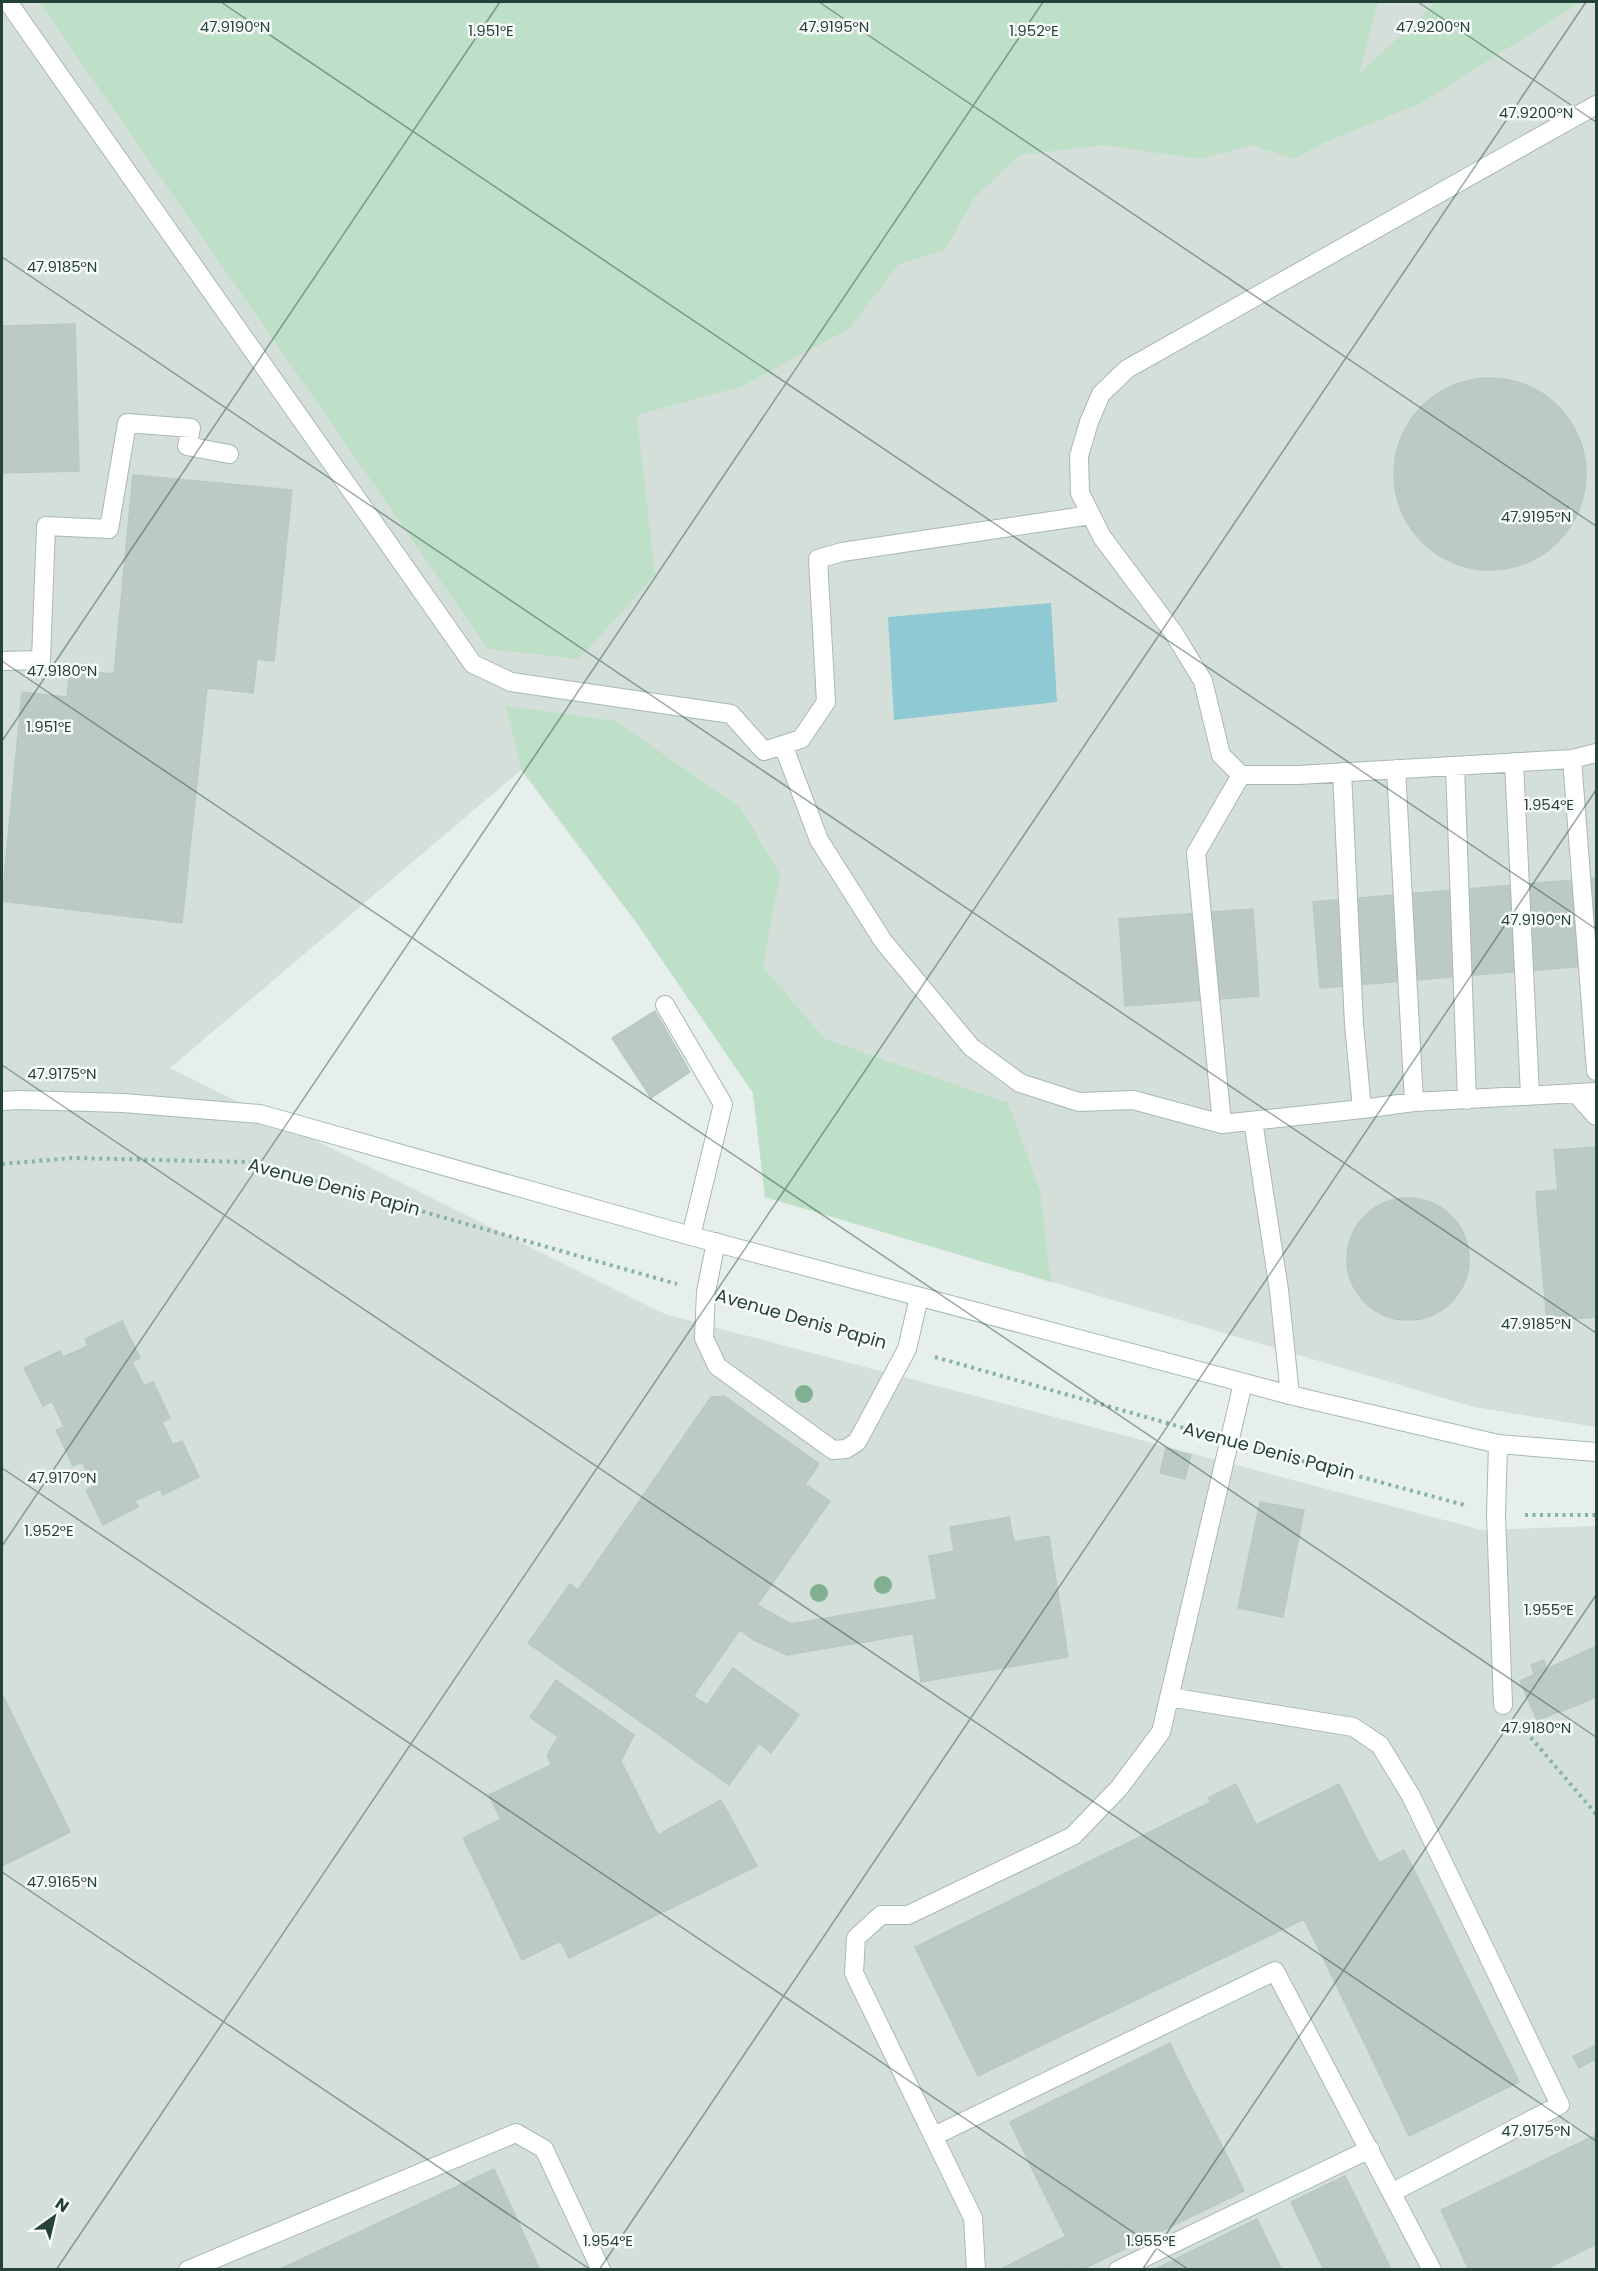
<svg xmlns="http://www.w3.org/2000/svg" width="1598" height="2271" font-family="Poppins,sans-serif">
<rect width="100%" height="100%" fill="#e6efeb"/>
<path fill="#d4dfda" d="M2 2H1596V1427L1474 1407 765 1197 753 1093 636 922 521 770 170 1068 665 1314 1482 1530 1596 1526V2269L2 2270Z"/>
<path fill="#bfe0c8" d="M39 2H1378L1359 74 1436 2H1581L1421 103 1323 143 1294 159 1252 145 1200 159 1103 145 1020 155 974 198 945 250 899 264 849 329 740 387 637 415 655 575 579 659 488 649Z
M506 706 615 721 740 807 780 874 763 967 825 1039 1008 1103 1040 1190 1051 1282 765 1197 753 1093 636 922 521 769Z"/>
<path fill="#8ec9d4" d="M1051 603 1057 702 894 720 888 617Z"/>
<path fill="#bbcac4" stroke="#b8c9c2" stroke-width="1.5" d="M75 324 79 471 2 473V326Z
M1394 474a96 96 0 1 1 192 0a96 96 0 1 1-192 0Z
M133 475 292 490 274 661 257 659 253 693 207 688 182 923 2 901 22 692 67 697 70 670 114 674Z
M1596 878V965L1320 988 1313 902Z
M1253 909 1259 996 1125 1006 1119 919Z
M655 1011 690 1072 651 1098 612 1038Z
M1596 1147V1215L1538 1220 1536 1192 1558 1190 1554 1150Z
M1347 1259a61 61 0 1 1 122 0a61 61 0 1 1-122 0Z
M1596 1215V1317L1547 1321 1538 1220Z
M122 1321 140 1358 132 1362 144 1386 153 1382 170 1418 162 1422 173 1445 182 1441 199 1477 163 1495 160 1489 135 1501 138 1507 103 1525 86 1490 94 1486 82 1462 73 1466 56 1430 64 1427 52 1401 43 1406 24 1368 60 1351 63 1357 88 1346 85 1339Z
M724 1396 819 1464 805 1484 830 1501 664 1738 528 1643 570 1584 578 1590 711 1397Z
M1166 1448 1191 1455 1185 1479 1160 1473Z
M1260 1502 1304 1510 1283 1617 1238 1608Z
M1009 1517 1014 1542 1049 1536 1068 1657 921 1682 913 1633 942 1629 929 1556 954 1551 950 1527Z
M937 1599 942 1629 787 1655 754 1640 740 1630 757 1605 791 1624Z
M1596 1646V1697L1580 1704 1562 1662Z
M1544 1660 1546 1669 1534 1674 1531 1665Z
M1562 1662 1580 1704 1537 1720 1520 1681Z
M733 1668 799 1715 771 1753 759 1743 729 1785 664 1738 693 1696 707 1705Z
M556 1680 634 1735 621 1761 658 1835 721 1800 757 1866 569 1958 489 1795 551 1765 547 1755 558 1737 530 1717Z
M2 1694 70 1832 2 1866Z
M1236 1784 1256 1825 1339 1784 1379 1863 1404 1850 1487 2017 1378 2071 1304 1919 978 2076 915 1947 1211 1802 1208 1798Z
M501 1819 534 1886 496 1905 463 1838Z
M534 1886 561 1941 522 1960 496 1905Z
M1487 2017 1519 2082 1409 2136 1378 2071Z
M1170 2043 1184 2072 1104 2111 1117 2137 1036 2177 1010 2122Z
M1595 2046 1596 2059 1579 2068 1573 2056Z
M1184 2072 1228 2158 1066 2237 1036 2177 1117 2137 1104 2111Z
M1596 2135V2244L1544 2270H1469L1441 2210Z
M1228 2158 1244 2191 1199 2213 1183 2180Z
M494 2169 540 2270H278Z
M1345 2176 1391 2269 1390 2270H1324L1291 2202Z
M1183 2180 1199 2213 1081 2270H1068L1054 2242Z
M1257 2219 1282 2270H1158L1157 2268Z
M1054 2242 1068 2270H999Z"/>
<g fill="none" stroke-linecap="round" stroke-linejoin="round">
<defs>
<path id="lane" d="M8 2 473 664 511 682 731 714 764 751 801 739 826 702 818 559 842 552 1091 515
M1596 105 1127 369 1101 394 1089 422 1079 456 1080 493 1102 537 1173 632 1203 681 1221 755 1241 775H1298L1572 759 1596 753
M2 661 41 660 46 526 109 529 127 423 191 428 187 446 229 454
M783 745 819 840 883 941 971 1047 1020 1083 1079 1102 1133 1100 1222 1124 1362 1109
M1572 759 1596 1071
M1514 762 1530 1095
M1455 766 1467 1100
M1396 769 1414 1102
M1342 772 1354 1024 1362 1109 1414 1102 1596 1092
M665 1005 723 1104 691 1236
M1575 1093 1596 1116
M1253 1121 1279 1290 1290 1395
M1222 1124 1196 853 1241 775
M716 1242 706 1292 704 1338 717 1366 833 1450 846 1449 857 1442 907 1349 919 1297
M1498 1444 1496 1515 1503 1705
M1169 1697 1353 1727 1380 1745 1411 1796 1560 2105 1393 2192
M934 2136 1275 1971 1432 2270
M976 2270 973 2218 854 1973 856 1938 881 1915H908L1073 1836 1119 1788 1161 1732 1243 1383
M1118 2270 1370 2149"/>
<path id="street" d="M188 2270 516 2133 544 2149 601 2270"/>
<path id="secondary" d="M2 1101 20 1100 123 1103 260 1114 691 1236 1290 1395 1498 1444 1596 1452"/>
</defs>
<use href="#lane" stroke="#a8b8b2" stroke-width="20"/>
<use href="#street" stroke="#a8b8b2" stroke-width="20"/>
<use href="#secondary" stroke="#a4bbb3" stroke-width="20"/>
<path stroke="#86b3a5" stroke-width="4" stroke-dasharray="3 4.5" stroke-linecap="butt" d="M2 1164 72 1158 249 1162 677 1284
M736 1301 879 1341
M935 1357 1202 1433
M1258 1449 1468 1506
M1525 1515H1596
M1521 1726 1596 1814"/>
<use href="#lane" stroke="#fff" stroke-width="18"/>
<use href="#street" stroke="#fff" stroke-width="18"/>
<use href="#secondary" stroke="#fff" stroke-width="18"/>
</g>
<g fill="#80af93">
<circle cx="804" cy="1394" r="9"/>
<circle cx="883" cy="1585" r="9"/>
<circle cx="819" cy="1593" r="9"/>
</g>
<path fill="none" stroke="#24423a" stroke-width="1.5" stroke-opacity="0.45" d="M221 2 1596 929M819 2 1596 526M1418 2 1596 122M2 257 1596 1333M2 661 1596 1737M2 741 500 2M2 1065 1596 2141M2 1468 1189 2270M2 1546 1043 2M2 1872 591 2270M56 2270 1586 2M599 2270 1596 790M1142 2270 1596 1595"/>
<g text-anchor="middle" stroke-width="5" stroke-linejoin="round" paint-order="stroke">
<g font-size="18" fill="#24423a" stroke="#f7fbf9">
<text transform="translate(334 1187) rotate(15)" y="6">Avenue Denis Papin</text>
<text transform="translate(801 1319) rotate(16)" y="6">Avenue Denis Papin</text>
<text transform="translate(1269 1451) rotate(15)" y="6">Avenue Denis Papin</text>
</g>
</g>
<g font-size="15" text-anchor="middle" fill="#24423a" stroke="#f7fbf9" stroke-width="5" stroke-linejoin="round" paint-order="stroke">
<text x="235" y="32">47.9190°N</text>
<text x="834" y="32">47.9195°N</text>
<text x="1433" y="32">47.9200°N</text>
<text x="491" y="36">1.951°E</text>
<text x="1034" y="36">1.952°E</text>
<text x="1536" y="118">47.9200°N</text>
<text x="62" y="272">47.9185°N</text>
<text x="1536" y="522">47.9195°N</text>
<text x="62" y="676">47.9180°N</text>
<text x="49" y="732">1.951°E</text>
<text x="1549" y="810">1.954°E</text>
<text x="1536" y="925">47.9190°N</text>
<text x="62" y="1079">47.9175°N</text>
<text x="1536" y="1329">47.9185°N</text>
<text x="62" y="1483">47.9170°N</text>
<text x="49" y="1536">1.952°E</text>
<text x="1549" y="1615">1.955°E</text>
<text x="1536" y="1733">47.9180°N</text>
<text x="62" y="1887">47.9165°N</text>
<text x="1536" y="2136">47.9175°N</text>
<text x="608" y="2246">1.954°E</text>
<text x="1151" y="2246">1.955°E</text>
</g>
<rect width="1598" height="2271" fill="none" stroke="#24423a" stroke-width="6"/>
<g transform="translate(54 2217) rotate(34)" stroke="#f7fbf9" stroke-width="4.5" paint-order="stroke">
<path d="M0-4.5L10 22L0 15L-10 22Z" fill="#24423a"/>
<text y="-9" font-size="16" font-weight="bold" text-anchor="middle" fill="#24423a">N</text>
</g>
</svg>
